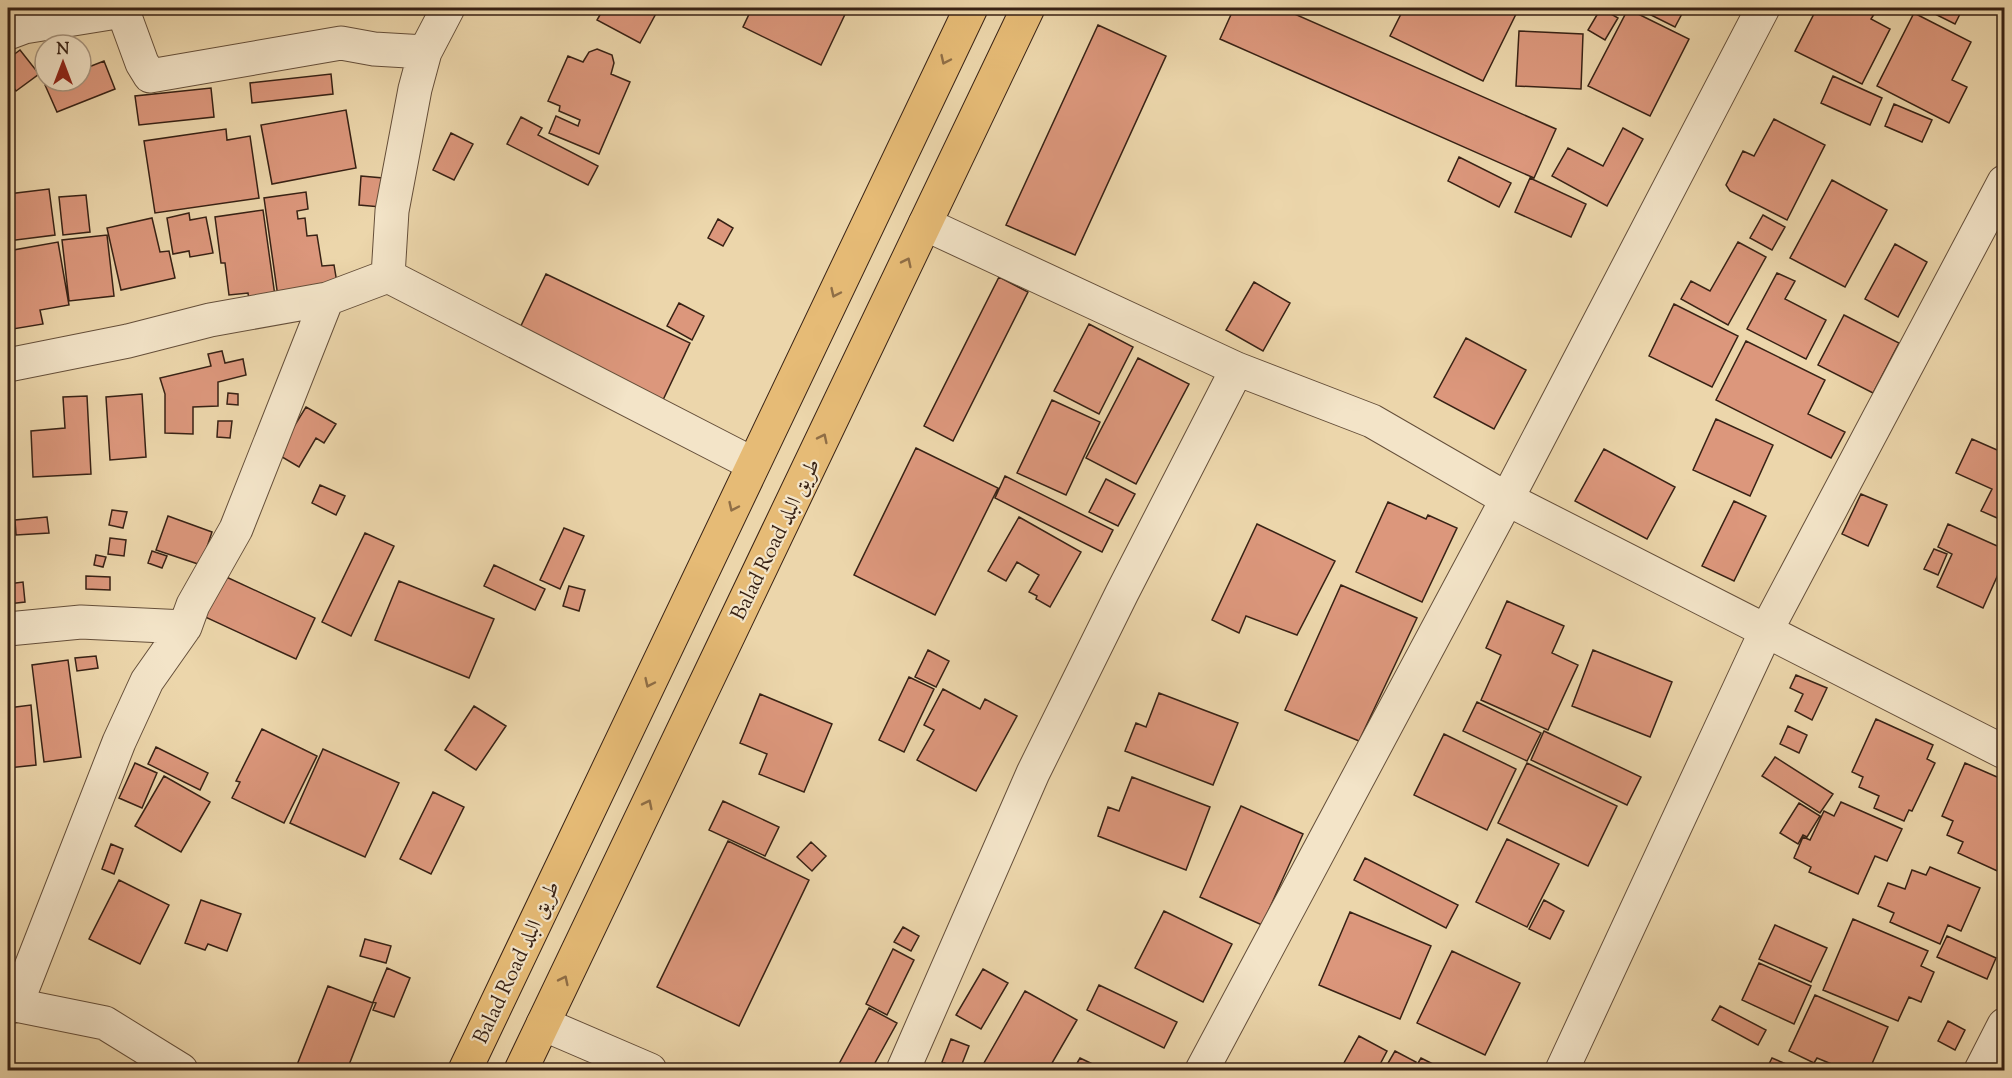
<svg xmlns="http://www.w3.org/2000/svg" width="2012" height="1078" font-family="'Sorts Mill Goudy',Amiri,serif">
<rect width="100%" height="100%" fill="#ecd6ab"/>
<filter id="stains"><feTurbulence type="fractalNoise" baseFrequency=".00333" numOctaves="4"/><feColorMatrix values="0 0 0 0 .2 0 0 0 0 .09 0 0 0 0 .02 0 0 0 .5 -.17"/></filter>
<radialGradient id="worn" r=".72"><stop offset=".6" stop-color="#630" stop-opacity="0"/><stop offset="1" stop-color="#630" stop-opacity=".3"/></radialGradient>
<path fill="#dc977c" stroke="#382215" stroke-width="1.5" d="M604 8H659L640 43 597 20Z
M752 8H848L821 65 743 27Z
M1234 8H1281L1556 129 1534 178 1220 39Z
M1404 8H1519L1483 81 1390 36Z
M1601 8 1618 18 1605 40 1588 30Z
M1637 8H1685L1675 27Z
M1817 8H1878L1871 19 1890 29 1862 84 1795 51Z
M1923 8H1963L1955 24Z
M1628 9 1689 39 1650 116 1588 86Z
M1914 13 1971 42 1952 80 1967 87 1949 123 1877 86Z
M1098 25 1166 56 1075 255 1006 225Z
M1519 31 1583 34 1581 89 1516 86Z
M597 49 612 55 614 63 611 74 630 82 599 154 549 133 556 116 578 126 580 120 559 111 560 106 548 101 568 56 583 62 589 52Z
M20 50 39 74 16 91 8 80V59Z
M104 61 115 89 57 112 45 85 54 81H81V70Z
M331 74 333 94 252 103 250 83Z
M1833 76 1882 98 1870 125 1821 103Z
M211 88 214 117 139 125 135 96Z
M1894 104 1932 120 1922 142 1885 126Z
M346 110 356 168 272 184 261 125Z
M521 117 542 128 538 135 598 166 588 185 507 144Z
M1774 119 1825 145 1787 220 1730 191 1726 185 1743 151 1754 156Z
M1623 128 1643 139 1607 206 1552 176 1568 148 1603 166Z
M226 129 227 140 250 136 259 198 155 213 144 141Z
M12 132 13 147H8V133Z
M451 133 473 144 454 180 433 170Z
M1459 157 1511 183 1499 207 1448 181Z
M361 176 383 178 381 207 359 205Z
M1530 178 1586 204 1571 237 1515 212Z
M1832 180 1887 210 1845 287 1790 258Z
M49 189 55 235 8 241V194Z
M306 192 308 209 297 211 298 219 305 218 307 236 317 235 322 266 334 265 337 283 278 297 264 198Z
M86 195 90 232 63 235 59 197Z
M263 210 275 296 249 300 248 293 229 295 225 263H221L215 217Z
M189 213 190 220 206 217 213 253 190 257 189 251 173 254 167 218Z
M1763 215 1785 227 1772 250 1750 238Z
M152 218 160 252 169 251 175 278 121 290 107 228Z
M718 219 733 228 723 246 708 238Z
M107 235 114 296 69 301 62 240Z
M58 242 69 305 40 310 43 324 13 329 8 299V251Z
M1738 242 1766 257 1728 325 1681 299 1691 281 1710 291Z
M1895 244 1927 262 1898 317 1865 299Z
M1777 273 1795 281 1785 299 1826 320 1806 359 1747 329Z
M546 274 690 343 662 402 517 334Z
M999 277 1028 292 953 441 924 426Z
M1254 282 1290 303 1263 351 1226 330Z
M679 303 704 316 692 340 667 326Z
M1674 304 1738 336 1712 387 1649 356Z
M1844 315 1899 343 1873 393 1818 365Z
M1089 324 1133 347 1099 414 1054 391Z
M1466 338 1526 370 1494 429 1434 397Z
M1746 341 1825 380 1808 414 1845 432 1831 458 1716 400Z
M222 351 225 363 243 359 246 375 218 382V406L193 407V434L165 433V394L160 378 211 366 208 354Z
M1138 358 1189 384 1136 484 1086 458Z
M228 393 238 394V405L227 404Z
M142 394 146 457 110 460 106 397Z
M87 396 91 474 33 477 31 431 65 428 63 397Z
M1052 400 1100 422 1066 495 1017 473Z
M306 407 336 424 324 443 316 438 299 467 277 454Z
M1716 419 1773 445 1750 496 1693 470Z
M218 421H232L230 438 217 437Z
M1972 439 2004 453V521L1981 511 1992 489 1956 473Z
M916 448 998 488 935 615 854 575Z
M1604 449 1675 487 1647 539 1575 501Z
M1005 476 1113 530 1102 552 995 498Z
M1106 479 1135 494 1118 526 1089 512Z
M320 485 345 496 336 515 312 503Z
M1861 494 1887 505 1868 546 1842 534Z
M1734 501 1766 516 1734 581 1702 566Z
M1388 502 1426 519 1428 515 1457 528 1422 602 1356 572Z
M112 510 127 512 123 528 109 525Z
M168 516 212 532 201 565 156 550Z
M47 517 49 533 16 535 15 520Z
M1019 517 1081 552 1050 607 1036 599 1037 596 1029 592 1039 575 1017 562 1006 581 988 571Z
M1257 524 1335 561 1297 635 1246 616 1239 633 1212 620Z
M1948 524 2004 549V561L1983 608 1937 587 1952 554 1938 547Z
M564 528 584 536 560 589 540 580Z
M365 533 394 546 351 636 322 622Z
M110 538 126 540 124 556 108 554Z
M1934 549 1947 554 1938 575 1924 569Z
M152 551 167 556 162 568 148 563Z
M96 555 106 557 103 567 94 565Z
M494 565 545 589 535 610 484 586Z
M222 575 315 618 296 659 203 616Z
M86 576 110 577V590L86 589Z
M399 581 494 619 469 678 375 640Z
M23 582 25 602 8 604V584Z
M1341 585 1417 618 1359 741 1285 710Z
M569 586 585 590 579 611 563 606Z
M1507 601 1564 626 1552 653 1578 665 1548 730 1481 700 1501 655 1486 648Z
M928 650 949 661 936 687 915 677Z
M1593 650 1672 682 1650 737 1572 706Z
M96 656 98 668 77 671 75 658Z
M68 660 81 757 44 762 32 665Z
M1796 675 1827 688 1812 720 1795 711 1803 694 1790 688Z
M909 677 934 689 904 752 879 740Z
M943 689 980 709 985 699 1017 716 976 791 917 760 934 730 924 725Z
M1159 693 1238 723 1213 785 1125 751 1136 723 1146 727Z
M760 694 832 724 804 792 759 774 767 754 740 743Z
M1477 702 1541 733 1527 761 1463 731Z
M31 705 36 765 8 768V708Z
M474 706 506 726 476 770 445 750Z
M1876 719 1933 745 1927 759 1935 763 1912 811 1909 810 1904 821 1874 808 1879 796 1859 787 1863 777 1852 772Z
M1788 726 1807 735 1799 753 1780 744Z
M262 729 317 756 284 823 232 798 240 782 236 781Z
M1544 731 1641 777 1627 805 1531 760Z
M1444 734 1516 769 1487 830 1414 795Z
M156 747 208 773 200 790 148 764Z
M323 749 399 783 365 857 290 823Z
M1775 757 1833 794 1820 813 1762 776Z
M135 763 157 773 142 808 119 798Z
M1527 763 1617 806 1588 866 1498 823Z
M1965 763 2004 780V874L1958 853 1963 842 1947 835 1953 821 1942 816Z
M164 776 210 802 181 852 135 826Z
M1132 777 1210 807 1186 870 1098 836 1108 807 1119 811Z
M433 792 464 807 431 874 400 859Z
M723 801 779 827 765 856 709 830Z
M1841 802 1902 829 1887 861 1875 856 1858 894 1809 872 1811 867 1794 858 1803 837 1810 840 1824 811 1834 816Z
M1799 803 1820 816 1807 837 1803 835 1798 844 1780 833Z
M1241 806 1303 834 1262 925 1200 897Z
M1507 839 1559 864 1527 927 1476 902Z
M728 841 809 880 739 1026 657 987Z
M811 842 826 856 812 871 797 857Z
M111 844 123 849 114 874 102 869Z
M1365 858 1458 905 1446 928 1354 880Z
M1930 867 1980 888 1961 931 1948 925 1940 944 1890 922 1894 913 1878 906 1888 883 1905 889 1912 870 1926 875Z
M119 880 169 905 140 964 89 939Z
M201 900 241 914 227 951 208 944 205 950 185 943Z
M1544 900 1564 911 1550 939 1529 929Z
M1164 911 1232 944 1203 1002 1135 968Z
M1350 912 1431 946 1400 1019 1319 985Z
M1853 919 1928 951 1921 966 1934 972 1921 1002 1909 997 1898 1021 1823 990Z
M1775 925 1827 948 1811 982 1759 959Z
M903 927 919 936 911 951 894 942Z
M1947 936 1996 958 1987 979 1937 957Z
M365 939 391 946 386 963 360 956Z
M893 949 914 960 887 1015 866 1004Z
M1452 951 1520 983 1485 1055 1417 1023Z
M1759 963 1811 986 1794 1024 1742 1000Z
M387 968 410 978 394 1017 373 1010 376 1003 373 1002Z
M983 969 1008 983 981 1029 956 1015Z
M1099 985 1177 1022 1164 1048 1087 1010Z
M328 986 373 1003 347 1070H295Z
M1025 991 1077 1020 1048 1070H980Z
M1815 995 1888 1027 1871 1066 1877 1068 1876 1070H1846L1817 1058 1814 1063 1789 1051Z
M1720 1006 1766 1030 1758 1045 1712 1020Z
M869 1008 897 1023 871 1070H851L839 1064Z
M1948 1021 1965 1030 1955 1050 1938 1041Z
M1359 1036 1387 1051 1377 1070H1340Z
M951 1039 969 1046 960 1069 942 1062Z
M1395 1051 1416 1062 1412 1070H1384Z
M1080 1058 1105 1070H1073Z
M1421 1058 1441 1068 1440 1070H1414Z
M1772 1058 1800 1070H1766Z"/>
<g fill="none" stroke-linecap="round" stroke-linejoin="round">
<defs>
<path id="minor" d="M448 8 425 52 415 89 392 211 388 276 753 464
M8 33 24 27 123 11 142 63 150 76 341 43 374 49 425 52
M925 224 1237 369 1372 421 1507 499 2004 752
M8 365 128 341 210 320 327 299 388 276
M8 629 81 622 185 627 193 605 236 529 327 299
M16 1005 119 742 147 681 185 627
M8 1007 16 1005 105 1023 181 1070
M543 1024 650 1070
M903 1070 1033 773 1122 593 1237 369
M1202 1070 1507 499 1763 8
M1562 1070 1766 631 2004 182
M1981 1070 2004 1025"/>
<path id="highway" d="M465 1070 971 8
M521 1070 1028 8"/>
</defs>
<use href="#minor" stroke="#654f3a" stroke-width="35"/>
<use href="#highway" stroke="#382215" stroke-width="35"/>
<use href="#minor" stroke="#f3e4c8" stroke-width="33"/>
<use href="#highway" stroke="#e6bb76" stroke-width="33"/>
</g>
<defs><path id="oneway-chevron" d="M-2-3.5L2.5 0L-2 3.5" fill="none" stroke-width="1.6" stroke-linecap="round" stroke-linejoin="round" transform="scale(1.5)"/></defs>
<g stroke="#8f6e46">
<use href="#oneway-chevron" transform="translate(945 60) rotate(115)"/>
<use href="#oneway-chevron" transform="translate(907 262) rotate(-64)"/>
<use href="#oneway-chevron" transform="translate(835 293) rotate(115)"/>
<use href="#oneway-chevron" transform="translate(823 438) rotate(-64)"/>
<use href="#oneway-chevron" transform="translate(733 507) rotate(115)"/>
<use href="#oneway-chevron" transform="translate(649 683) rotate(115)"/>
<use href="#oneway-chevron" transform="translate(648 804) rotate(-64)"/>
<use href="#oneway-chevron" transform="translate(564 980) rotate(-64)"/>
</g>
<g text-anchor="middle" stroke-width="4.5" stroke-linejoin="round" paint-order="stroke">
<g font-size="21" fill="#382215" stroke="#f3e4c8">
<text transform="translate(775 539) rotate(-64)" y="7">Balad Road طريق البلد</text>
<text transform="translate(516 962) rotate(-65)" y="7">Balad Road طريق البلد</text>
</g>
</g>
<rect width="2012" height="1078" fill="none" stroke="#ecd6ab" stroke-width="30"/>
<rect x="9" y="9" width="1994" height="1060" fill="none" stroke="#382215" stroke-width="3"/>
<rect x="15" y="15" width="1982" height="1048" fill="none" stroke="#382215" stroke-width="1.5"/>
<g transform="translate(63 63)"><circle r="28" fill="#f3e4c8" stroke="#a89680" stroke-width="1.5"/>
<path d="M0-4.5L10 22L0 15L-10 22Z" fill="#8f2418"/>
<text y="-9" font-size="16" font-weight="bold" text-anchor="middle" fill="#382215">N</text>
</g>
<rect width="100%" height="100%" filter="url(#stains)"/>
<rect width="100%" height="100%" fill="url(#worn)"/>
</svg>
